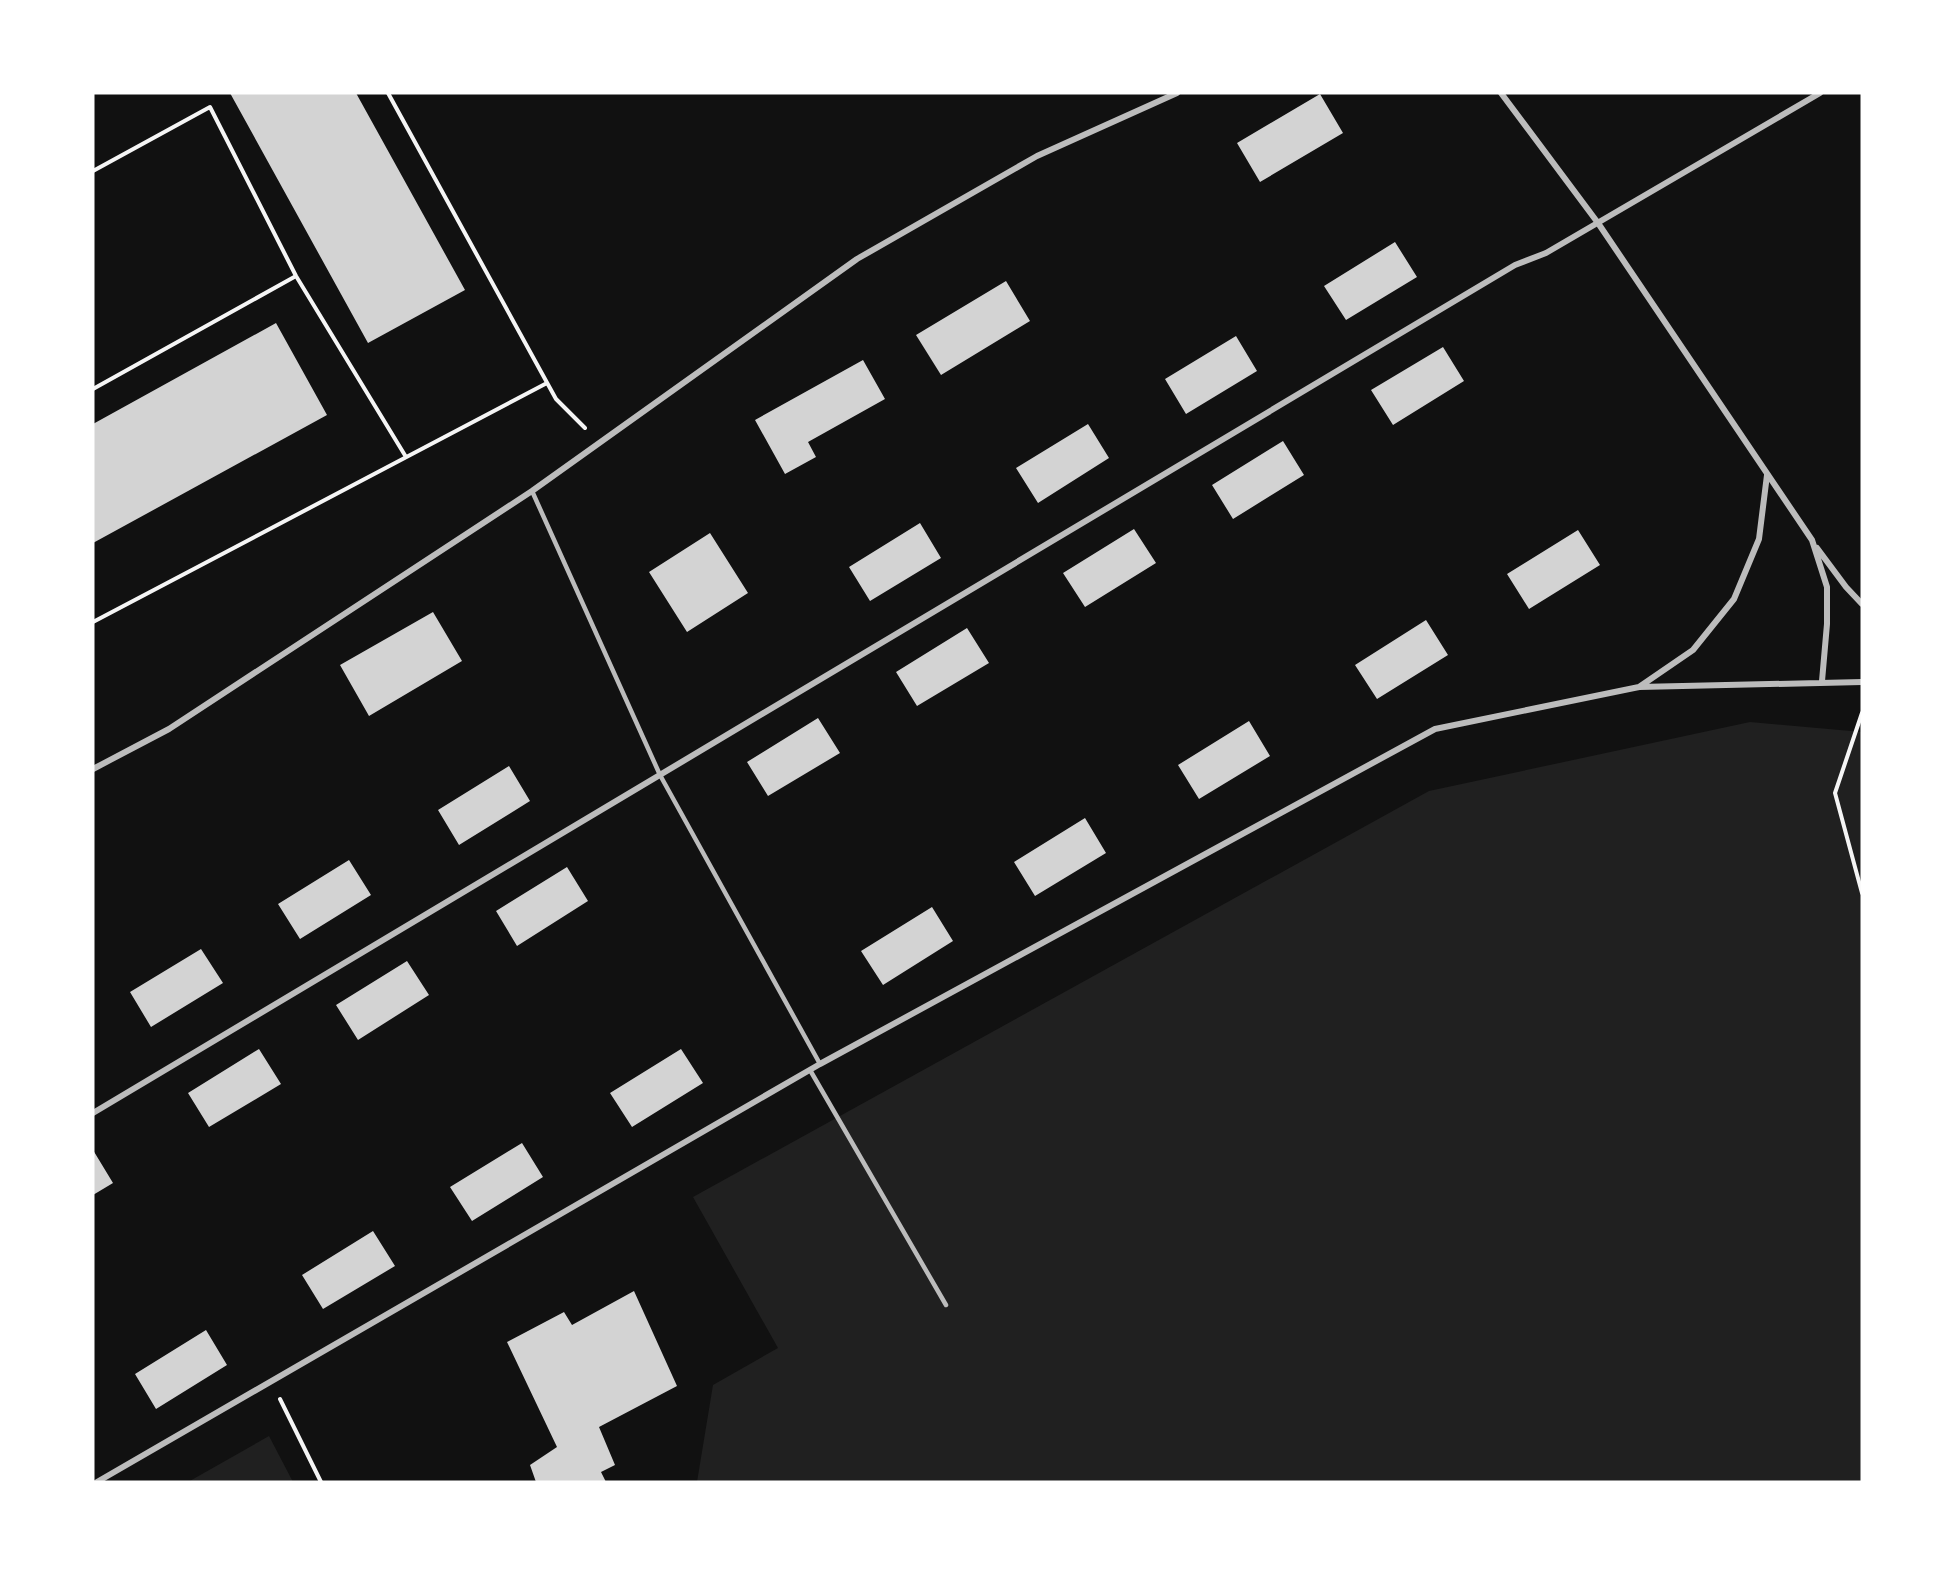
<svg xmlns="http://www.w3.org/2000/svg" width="1955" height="1575" font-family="Helvetica,sans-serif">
<rect width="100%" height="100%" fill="#111"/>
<path fill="#202020" d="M1750 722 1862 732V1482H697L713 1385 778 1348 693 1197 1429 791Z
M269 1436 293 1482H188Z"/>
<path fill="#d3d3d3" d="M230 93H356L465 290 368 343Z
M1320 94 1343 133 1260 182 1237 143Z
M1395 242 1417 277 1346 320 1324 286Z
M1006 281 1030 321 941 375 916 335Z
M276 323 327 415 93 543V424Z
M1236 336 1257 371 1186 414 1165 379Z
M1443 347 1464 381 1393 425 1371 390Z
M863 360 885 399 808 442 816 457 785 474 755 420Z
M1088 424 1109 458 1038 503 1016 468Z
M1283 441 1304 475 1233 519 1212 485Z
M920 523 941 558 870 601 849 567Z
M1134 529 1156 563 1085 607 1063 573Z
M1578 530 1600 565 1529 609 1507 574Z
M710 533 748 593 687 632 649 572Z
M433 612 462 661 369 716 340 665Z
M1426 620 1448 655 1377 699 1355 665Z
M967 628 989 663 917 706 896 672Z
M818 718 840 753 768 796 747 762Z
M1249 721 1270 756 1199 799 1178 765Z
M509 766 530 801 459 845 438 810Z
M1085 818 1106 853 1035 896 1014 862Z
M349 860 371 895 300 939 278 904Z
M567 867 588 901 517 946 496 911Z
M932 907 953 941 883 985 861 951Z
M201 949 223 983 151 1027 130 992Z
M407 961 429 995 358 1040 336 1005Z
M259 1049 281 1084 209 1127 188 1093Z
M681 1049 703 1083 632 1127 610 1093Z
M522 1143 543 1177 472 1221 450 1187Z
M93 1150 113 1183 93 1195Z
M373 1231 395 1266 323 1309 302 1275Z
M634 1291 677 1386 599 1427 615 1465 601 1472 606 1482H536L530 1465 557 1447 507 1342 564 1312 572 1325Z
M206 1330 227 1365 156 1409 135 1374Z"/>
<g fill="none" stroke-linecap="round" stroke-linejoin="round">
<path stroke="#f5f5f5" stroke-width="4" d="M388 93 556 399 585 428
M93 171 210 107 296 276 406 457
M93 389 296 276
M93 622 547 383
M1862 713 1835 793 1862 893
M280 1399 321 1482"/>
<path stroke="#bcbcbc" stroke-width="4.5" d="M532 491 660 775 820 1064
M810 1070 946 1305"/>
<path stroke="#bcbcbc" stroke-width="6" d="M1501 93 1598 223 1812 540 1827 587V624L1822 681
M1817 548 1846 587 1862 604
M1639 687 1693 650 1734 599 1759 539 1767 475
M93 769 169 729 532 491 857 259 1037 156 1177 93
M93 1113 1515 265 1546 253 1820 93
M97 1482 820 1064 1435 729 1639 687 1862 682"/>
</g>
<rect width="1955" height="1575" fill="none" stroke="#ffffff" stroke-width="189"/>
</svg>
